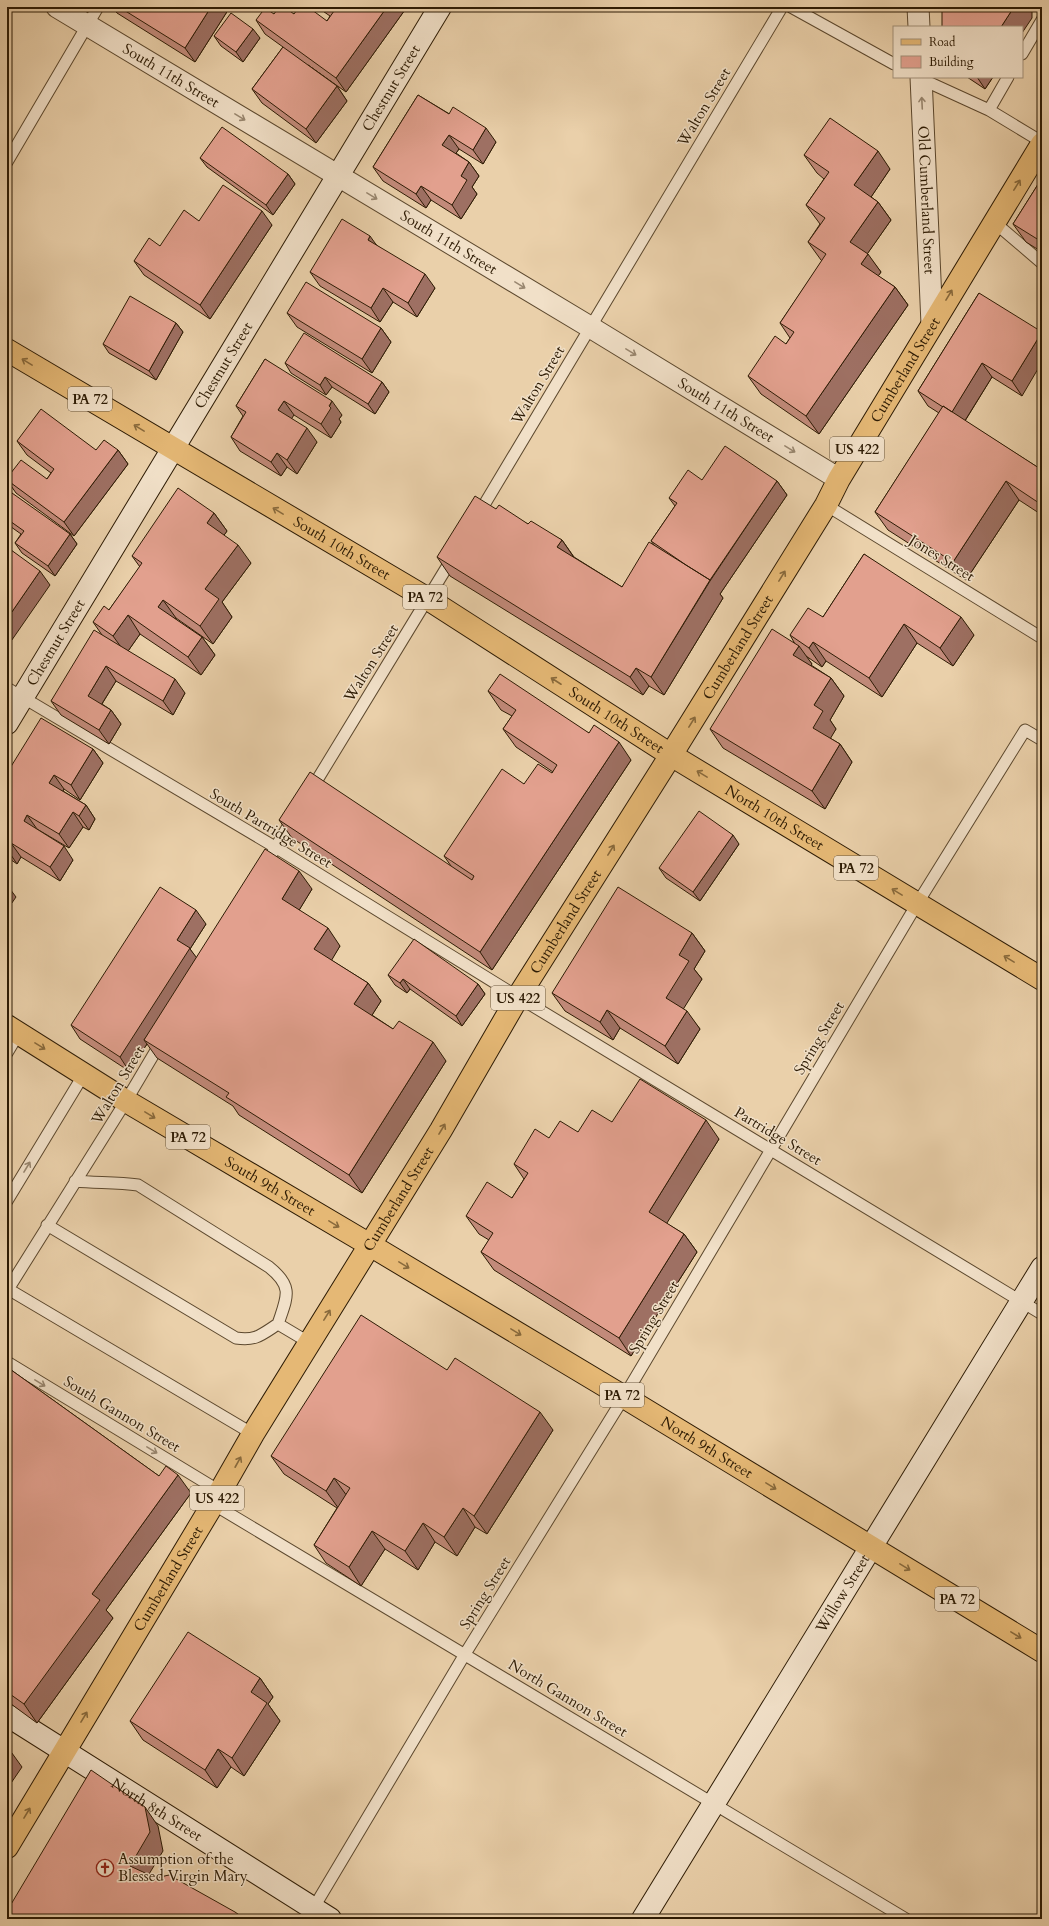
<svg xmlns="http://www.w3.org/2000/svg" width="1049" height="1926" font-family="Cardo,serif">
<rect width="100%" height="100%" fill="#ead0aa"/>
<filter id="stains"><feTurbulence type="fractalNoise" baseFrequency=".005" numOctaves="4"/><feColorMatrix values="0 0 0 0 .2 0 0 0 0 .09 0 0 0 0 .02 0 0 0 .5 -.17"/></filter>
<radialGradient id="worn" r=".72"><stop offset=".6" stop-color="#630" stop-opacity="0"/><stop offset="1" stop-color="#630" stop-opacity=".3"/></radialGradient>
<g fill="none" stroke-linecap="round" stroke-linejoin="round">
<defs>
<path id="lane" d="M791 7 894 64
M1022 54 1042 20
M919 78 989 110 1008 77
M989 110 1042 142
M7 162 98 7
M994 222 1042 263
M826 505 1042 638
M478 515 782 7
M7 688 275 847 518 997 1042 1314
M311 790 453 557
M264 867 293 818
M7 1053 19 1033
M75 1181C96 1183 117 1182 138 1185L269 1267C294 1287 287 1297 278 1324
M7 1201 84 1074
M47 1225 236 1338C256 1341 261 1335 278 1324L310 1343
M8 1289 253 1434
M7 1291 126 1101 161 1042
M7 1362 221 1492
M213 1504 906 1919
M307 1919 465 1654 624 1397 917 904 1025 730 1042 740"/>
<g id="street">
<path id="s1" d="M57 7 590 327 839 479"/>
<path d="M918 7 919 27"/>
<path id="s2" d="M921 77 932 324"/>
</g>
<g id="secondary">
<path id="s3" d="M7 723 440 7"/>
<path id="s4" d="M7 1715 330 1919"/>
<path id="s5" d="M643 1919 1042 1268"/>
</g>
<g id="primary">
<path id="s6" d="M671 755 1042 979"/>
<path id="s7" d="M370 1245 624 1397 1042 1651"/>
</g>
<g id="highway">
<path id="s8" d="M7 350 428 599 671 755"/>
<path id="s9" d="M7 1026 126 1101 370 1245"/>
<path id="s10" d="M7 1847 213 1504 253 1434 441 1130 518 997 671 755 826 505 839 479 1042 144"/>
</g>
</defs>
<use href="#lane" stroke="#5c482e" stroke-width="13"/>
<use href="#street" stroke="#5c482e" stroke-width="23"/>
<use href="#secondary" stroke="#2d1b04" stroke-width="24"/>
<use href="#primary" stroke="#2d1b04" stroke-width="24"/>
<use href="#highway" stroke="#2d1b04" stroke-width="24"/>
<use href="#lane" stroke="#f1e0c8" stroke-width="11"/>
<use href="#street" stroke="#f1e0c8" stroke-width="21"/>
<use href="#secondary" stroke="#f1e0c8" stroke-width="22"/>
<use href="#primary" stroke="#e5b875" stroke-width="22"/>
<use href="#highway" stroke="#e5b875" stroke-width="22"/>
</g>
<path fill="#c28a7a" stroke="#2d1b04" d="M112 7H230L195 62 117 13Z
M317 7H407L346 92 308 65 337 86 347 101 316 143 262 103 252 89 283 47 265 34 256 20 274 14H294L327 21 330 16Z
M214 36 260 38 243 62 221 46Z
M967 77H993L985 89Z
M418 95 496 142 483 164 459 149 456 153 469 162 479 176 472 187 477 194 461 219 431 200 426 208 383 181 373 167Z
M804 155 890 169 871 197 878 202 891 220 867 254 881 272 878 276 895 287 908 305 819 434 761 394 748 376 786 344 790 338 780 323 822 261 821 260 808 242 820 224 806 205 824 179 817 173Z
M200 158 288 174 295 184 273 215 207 167Z
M1042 178V252L1026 242 1013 224Z
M199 221 272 225 210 319 144 275 134 261 160 246Z
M375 244 435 288 417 317 393 302 380 322 320 286 310 272Z
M979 293 1022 396 992 377 965 421 1042 470V515L1019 500 966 580 888 530 875 512 939 413 928 406 918 391Z
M287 313 381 328 391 342 372 373 297 327Z
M176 323 183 332 156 380 109 353 103 344Z
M265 359 342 415 339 419 341 422 331 438 294 415 291 418 317 442 297 474 287 467 281 476 240 451 231 437 243 416 236 406Z
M285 363 382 382 389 392 375 414 332 387 326 395 291 373Z
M17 441 96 450H118L128 464 74 536 16 493 7 480V478L47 479 51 473 27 455Z
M702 480 777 481 787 495 720 594 723 598 664 695 649 686 643 695 450 576 437 557 496 509 528 524 562 540 574 557 622 587 654 545 651 541 675 506 669 498Z
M7 501 70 534 77 544 55 576 22 553 15 543 21 534 7 524Z
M214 513 227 531 224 535 251 563 222 602 232 617 213 644 176 618 175 619 202 637 215 655 201 675 140 634 128 651 185 693 173 715 116 681 102 704 111 710 121 724 109 744 61 715 51 701 102 635 93 622 109 610 140 567 132 556Z
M864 554 974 635 953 666 917 643 882 697 826 661 822 667 806 656 812 664 811 665 831 678 844 696 830 720 836 729 830 738 840 744 852 762 825 809 723 748 710 729 795 644 790 635 823 617Z
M488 691 589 733 631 760 492 970 292 838 279 820 451 866 444 856 524 784 552 773 553 772 516 747 503 729 512 716 501 710Z
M93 749 103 763 80 800 64 789 63 791 86 805 95 819 89 830 83 827 69 848 37 829V830L73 860 60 881 21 857 17 864 7 857V773Z
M739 844 700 901 666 878 659 868Z
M312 889 299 910 340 946 331 960 368 983 381 1001 372 1015 393 1029 446 1061 362 1193 239 1115 233 1106 157 1058 147 1044 129 1071 80 1039 71 1025 206 924 190 949 196 958Z
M692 933 705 951 694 969 702 979 683 1008 700 1029 678 1064 620 1028 613 1040 565 1011 552 993Z
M388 975 478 984 485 994 462 1026 410 989 407 993 395 985Z
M612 1122 719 1139 666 1223 684 1234 697 1252 631 1356 494 1270 481 1252 489 1240 479 1234 466 1216 512 1198 524 1179 514 1164 549 1138 578 1132Z
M7 1367 159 1476 191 1493 106 1610 113 1618 37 1723 7 1701Z
M447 1370 553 1430 487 1534 475 1527 457 1556 435 1542 418 1570 385 1549 361 1586 326 1563 314 1545 337 1508 284 1474 271 1456Z
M260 1678 273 1697 268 1704 280 1721 244 1776 231 1767 217 1788 143 1740 130 1721Z"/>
<path fill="#9e7063" stroke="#2d1b04" d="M211 7H230L195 62 185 48Z
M387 7H407L346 92 336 78Z
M1014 7H1032V18L1022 33V27H1001Z
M253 29 260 38 243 62 236 52Z
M977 77H993L985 89Z
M337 86 347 101 316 143 306 129Z
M486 128 496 142 483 164 473 150Z
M449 135 459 149 452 159 442 145Z
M878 151 890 169 867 203 854 185Z
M469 162 479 176 472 187 477 194 461 219 452 205 461 176Z
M288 174 295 184 273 215 266 205Z
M421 186 431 200 426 208 416 194Z
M878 202 891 220 863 260 850 242Z
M262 211 272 225 210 319 200 305Z
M370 236 380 250 368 240Z
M868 254 881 272 874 282 861 264Z
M425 274 435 288 417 317 408 303Z
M895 287 908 305 819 434 806 416Z
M383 288 393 302 380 322 371 308Z
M176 323 183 332 156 380 149 371Z
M381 328 391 342 372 373 362 359Z
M1042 332V362L1022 396 1012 381Z
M982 363 992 377 961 427 951 413Z
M325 377 332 387 326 395 320 385Z
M382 382 389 392 375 414 368 404Z
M284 401 294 415 288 424 278 410Z
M332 401 342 415 339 419 341 422 331 438 321 424Z
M307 428 317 442 297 474 287 460Z
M118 450 128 464 74 536 64 522Z
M277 453 287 467 281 476 271 462Z
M777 481 787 495 720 594 723 598 664 695 651 677 710 581Z
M1006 481 1019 500 966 580 953 562Z
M214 513 227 531 220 541 207 523Z
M70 534 77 544 55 576 48 566Z
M562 540 575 559 557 547Z
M238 545 251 563 222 602 232 617 213 644 200 626 205 589Z
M40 571 50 585 7 647V619Z
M163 600 176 618 171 625 158 607Z
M128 615 140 634 126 654 113 636Z
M961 617 974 635 953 666 940 648Z
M904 624 917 643 882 697 869 678Z
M202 637 215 655 201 675 188 657Z
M813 642 826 661 822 667 809 648Z
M799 646 812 664 806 673 793 655Z
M106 666 116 681 98 710 88 696Z
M636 668 649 686 643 695 630 677Z
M831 678 844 696 830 720 836 729 826 746 813 728 814 705Z
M175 679 185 693 173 715 163 701Z
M111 710 121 724 109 744 99 730Z
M619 742 631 760 492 970 480 952Z
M840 744 852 762 825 809 812 791Z
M93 749 103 763 80 800 71 785Z
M54 775 64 789 59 797 49 783Z
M86 805 95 819 89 830 79 816Z
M73 812 83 827 69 848 59 834Z
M27 815 37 829 33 836 24 821Z
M733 835 739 844 700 901 693 892Z
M11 843 21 857 17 864 7 849Z
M64 846 73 860 60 881 50 867Z
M299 871 312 889 295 917 282 899Z
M7 885 16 897 7 910Z
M196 910 206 924 190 949 200 962 144 1040 147 1044 129 1071 120 1057 177 940Z
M328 928 340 946 327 968 314 949Z
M692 933 705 951 694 969 702 979 679 1016 666 998 679 955Z
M403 979 410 989 407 993 400 983Z
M368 983 381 1001 367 1023 354 1004Z
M478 984 485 994 462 1026 456 1016Z
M607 1010 620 1028 613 1040 600 1022Z
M687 1011 700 1029 678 1064 665 1046Z
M433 1042 446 1061 362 1193 349 1175Z
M706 1120 719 1139 662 1231 649 1212Z
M684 1234 697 1252 631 1356 619 1338Z
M540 1412 553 1430 487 1534 474 1516Z
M178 1475 191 1493 106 1610 113 1618 37 1723 24 1704 92 1594Z
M334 1478 347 1496 339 1509 326 1491Z
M463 1508 475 1527 457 1556 444 1537Z
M423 1523 435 1542 418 1570 405 1551Z
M372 1531 385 1549 361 1586 349 1567Z
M260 1678 273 1697 268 1704 280 1721 244 1776 232 1758 251 1692Z
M9 1749 22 1767 7 1789V1752Z
M218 1749 231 1767 217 1788 205 1770Z
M145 1807 158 1826 163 1851 143 1884 130 1866Z"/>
<path fill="#e2a08e" stroke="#2d1b04" d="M119 7H211L185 48Z
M279 7H284L294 14 299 7H308L327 21 334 11 327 7H387L336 78 256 20 265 8 274 14Z
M942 7H1014L1001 27H942Z
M231 13 253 29 236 52 214 36Z
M283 47 337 86 306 129 252 89Z
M418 95 449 114 453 107 486 128 473 150 449 135 442 145 469 162 461 176 467 180 452 205 421 186 416 194 373 167Z
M830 118 878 151 854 185 878 202 850 242 868 254 861 264 895 287 806 416 748 376 775 336 786 344 794 332 780 323 826 254 808 242 825 218 806 205 829 172 804 155Z
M222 127 288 174 266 205 200 158Z
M1042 178V242L1013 224Z
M223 185 262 211 200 305 134 261 149 238 160 246 184 210 199 221Z
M342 219 370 236 368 240 425 274 408 303 383 288 371 308 310 272Z
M306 282 381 328 362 359 287 313Z
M979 293 1042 332 1012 381 982 363 952 412 943 406V407L918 391Z
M130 296 176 323 149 371 103 344Z
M304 333 382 382 368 404 325 377 320 385 285 363Z
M265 359 332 401 329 406 331 408 321 424 284 401 278 410 307 428 287 460 277 453 271 462 231 437 246 412 236 406Z
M943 406 1042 470V505L1006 481 953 562 875 512Z
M41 409 96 450 104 440 118 450 64 522 7 480V478L21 460 47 479 54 469 17 441Z
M725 446 777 481 710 580 686 565 651 541 677 503 669 498 688 470 702 480Z
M178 488 214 513 207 523 238 545 205 589 219 599 200 626 163 600 158 607 202 637 188 657 128 615 113 636 93 622 104 606 109 610 142 563 132 556Z
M12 493 70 534 48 566 15 543 24 531 7 519V501Z
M475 496 496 509 499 505 528 524 531 521 562 540 557 547 622 587 649 542 710 580 651 677 636 668 630 677 437 557Z
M7 547 40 571 7 619Z
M864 554 961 617 940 648 904 624 869 678 813 642 809 648 790 635 808 608 823 617Z
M772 629 799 646 793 655 831 678 814 705 823 711 813 728 840 744 812 791 710 729Z
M94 630 175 679 163 701 106 666 88 696 111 710 99 730 51 701Z
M500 674 589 733 594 725 619 742 480 952 279 820 310 772 472 880 474 876 444 856 502 769 524 784 538 764 552 773 557 765 503 729 516 710 488 691Z
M41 718 93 749 71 785 54 775 49 783 86 805 79 816 73 812 59 834 27 815 24 821 64 846 50 867 11 843 7 849V773Z
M699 811 733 835 693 892 659 868Z
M265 849 299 871 282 899 328 928 314 949 368 983 354 1004 393 1029 399 1021 433 1042 349 1175 226 1097 229 1093 144 1040Z
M160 887 196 910 177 940 190 948 120 1057 71 1025Z
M618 887 692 933 679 955 689 961 666 998 687 1011 665 1046 607 1010 600 1022 552 993Z
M414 939 478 984 456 1016 403 979 400 983 388 975Z
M640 1079 706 1120 649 1212 684 1234 619 1338 481 1252 493 1233 466 1216 487 1182 512 1198 528 1173 514 1164 535 1129 549 1138 560 1121 578 1132 592 1110 612 1122Z
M361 1315 447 1370 455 1358 540 1412 474 1516 463 1508 444 1537 423 1523 405 1551 372 1531 349 1567 314 1545 350 1488 334 1478 326 1491 271 1456Z
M7 1367 159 1476 166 1466 178 1475 92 1594 100 1600 24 1704 7 1692V1507L11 1501 7 1498Z
M188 1632 260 1678 251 1692 267 1703 232 1758 218 1749 205 1770 130 1721Z
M91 1770 145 1807 150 1832 130 1866 156 1878 169 1875 235 1912 245 1919H7V1911Z"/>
<defs><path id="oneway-shaft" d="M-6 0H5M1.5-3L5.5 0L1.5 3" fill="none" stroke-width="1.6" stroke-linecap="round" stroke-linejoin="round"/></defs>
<g stroke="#998770">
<use href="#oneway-shaft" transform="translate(922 103) rotate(-93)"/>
<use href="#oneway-shaft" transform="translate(240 117) rotate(31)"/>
<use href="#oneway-shaft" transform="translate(372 196) rotate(31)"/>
<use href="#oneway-shaft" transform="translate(520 285) rotate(31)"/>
<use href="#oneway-shaft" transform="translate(631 352) rotate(31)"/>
<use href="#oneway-shaft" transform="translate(790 449) rotate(31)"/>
<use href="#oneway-shaft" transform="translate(27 1167) rotate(-59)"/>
<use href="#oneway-shaft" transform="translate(40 1383) rotate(31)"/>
<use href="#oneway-shaft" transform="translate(152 1450) rotate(31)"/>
</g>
<g stroke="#896a3c">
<use href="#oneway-shaft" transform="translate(1017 185) rotate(-58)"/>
<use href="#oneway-shaft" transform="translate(949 295) rotate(-59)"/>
<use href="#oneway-shaft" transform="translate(27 362) rotate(-149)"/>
<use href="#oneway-shaft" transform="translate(139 428) rotate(-149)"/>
<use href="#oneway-shaft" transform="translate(278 511) rotate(-149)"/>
<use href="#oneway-shaft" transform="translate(782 576) rotate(-58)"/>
<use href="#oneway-shaft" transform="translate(556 681) rotate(-147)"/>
<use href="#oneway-shaft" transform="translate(692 722) rotate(-58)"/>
<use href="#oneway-shaft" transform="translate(702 774) rotate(-149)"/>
<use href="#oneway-shaft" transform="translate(611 850) rotate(-58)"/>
<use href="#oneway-shaft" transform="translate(897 892) rotate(-149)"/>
<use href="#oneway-shaft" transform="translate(1009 959) rotate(-149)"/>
<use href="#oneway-shaft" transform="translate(40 1046) rotate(32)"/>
<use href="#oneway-shaft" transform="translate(150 1115) rotate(31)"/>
<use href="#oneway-shaft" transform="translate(442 1129) rotate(-59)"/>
<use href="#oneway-shaft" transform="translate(334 1224) rotate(31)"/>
<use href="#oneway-shaft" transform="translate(404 1265) rotate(31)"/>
<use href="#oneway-shaft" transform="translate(327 1315) rotate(-58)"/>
<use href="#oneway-shaft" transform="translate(516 1332) rotate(31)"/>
<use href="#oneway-shaft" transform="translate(238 1462) rotate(-61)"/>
<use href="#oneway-shaft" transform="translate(771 1486) rotate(31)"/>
<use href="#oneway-shaft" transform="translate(905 1567) rotate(31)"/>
<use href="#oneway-shaft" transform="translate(1016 1635) rotate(31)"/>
<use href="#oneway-shaft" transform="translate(84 1717) rotate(-59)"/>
<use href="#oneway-shaft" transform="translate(27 1813) rotate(-59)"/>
</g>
<defs>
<symbol id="church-ring" viewBox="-11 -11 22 22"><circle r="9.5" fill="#f1e0c8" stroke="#8f2418" stroke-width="1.5"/><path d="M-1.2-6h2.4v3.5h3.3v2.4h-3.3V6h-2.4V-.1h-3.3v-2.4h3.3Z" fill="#8f2418"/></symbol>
</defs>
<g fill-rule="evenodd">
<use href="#church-ring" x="95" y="1858" width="20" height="20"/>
</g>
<g text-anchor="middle" stroke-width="3" stroke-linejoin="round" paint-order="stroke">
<g fill="#f1e0c8" stroke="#68563f" stroke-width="1">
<rect x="68" y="387" width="44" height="24" rx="3"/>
<rect x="830" y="437" width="54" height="24" rx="3"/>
<rect x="403" y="585" width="44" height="24" rx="3"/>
<rect x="834" y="856" width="44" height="24" rx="3"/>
<rect x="491" y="986" width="54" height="24" rx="3"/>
<rect x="166" y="1125" width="44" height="24" rx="3"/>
<rect x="600" y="1383" width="44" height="24" rx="3"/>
<rect x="190" y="1486" width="54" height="24" rx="3"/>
<rect x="935" y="1587" width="44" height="24" rx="3"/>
</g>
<g font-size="14" font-weight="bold" fill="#2d1b04">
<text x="90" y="404">PA 72</text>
<text x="857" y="454">US 422</text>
<text x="425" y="602">PA 72</text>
<text x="856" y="873">PA 72</text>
<text x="518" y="1003">US 422</text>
<text x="188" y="1142">PA 72</text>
<text x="622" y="1400">PA 72</text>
<text x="217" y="1503">US 422</text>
<text x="957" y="1604">PA 72</text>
</g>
<g font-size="15" fill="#2d1b04" stroke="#f1e0c8">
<text dy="5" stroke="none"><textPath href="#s1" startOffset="133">South 11th Street</textPath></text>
<text dy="5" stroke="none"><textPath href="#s3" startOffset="742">Chestnut Street</textPath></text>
<text transform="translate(704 107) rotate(-59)" y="5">Walton Street</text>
<text dy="5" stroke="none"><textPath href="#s2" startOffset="123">Old Cumberland Street</textPath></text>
<text dy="5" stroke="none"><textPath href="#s1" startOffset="457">South 11th Street</textPath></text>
<text dy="5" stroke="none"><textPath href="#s3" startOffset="418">Chestnut Street</textPath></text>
<text dy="5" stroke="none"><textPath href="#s10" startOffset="1729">Cumberland Street</textPath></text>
<text transform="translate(538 385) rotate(-59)" y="5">Walton Street</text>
<text dy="5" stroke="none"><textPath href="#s1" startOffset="781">South 11th Street</textPath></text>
<text dy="5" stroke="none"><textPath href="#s8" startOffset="389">South 10th Street</textPath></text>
<text transform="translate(942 558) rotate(32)" y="5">Jones Street</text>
<text dy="5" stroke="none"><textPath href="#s3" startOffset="94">Chestnut Street</textPath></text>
<text dy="5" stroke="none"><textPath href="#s10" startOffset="1405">Cumberland Street</textPath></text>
<text transform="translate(371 663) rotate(-58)" y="5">Walton Street</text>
<text dy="5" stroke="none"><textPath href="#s8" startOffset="713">South 10th Street</textPath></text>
<text dy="5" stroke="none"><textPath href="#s6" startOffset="121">North 10th Street</textPath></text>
<text transform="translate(271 828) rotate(31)" y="5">South Partridge Street</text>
<text dy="5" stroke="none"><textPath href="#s10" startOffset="1081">Cumberland Street</textPath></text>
<text transform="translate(819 1038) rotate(-59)" y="5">Spring Street</text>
<text transform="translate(118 1085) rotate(-59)" y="5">Walton Street</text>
<text transform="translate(778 1136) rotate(31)" y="5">Partridge Street</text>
<text dy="5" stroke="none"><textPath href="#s9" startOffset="308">South 9th Street</textPath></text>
<text dy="5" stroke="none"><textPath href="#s10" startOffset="757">Cumberland Street</textPath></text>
<text transform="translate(654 1317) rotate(-59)" y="5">Spring Street</text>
<text transform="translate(122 1414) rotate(31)" y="5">South Gannon Street</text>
<text dy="5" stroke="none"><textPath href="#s7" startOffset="393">North 9th Street</textPath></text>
<text dy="5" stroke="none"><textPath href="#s10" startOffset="313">Cumberland Street</textPath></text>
<text transform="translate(485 1593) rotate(-58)" y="5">Spring Street</text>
<text dy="5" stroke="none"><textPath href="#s5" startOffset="382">Willow Street</textPath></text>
<text transform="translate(568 1698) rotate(31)" y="5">North Gannon Street</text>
<text dy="5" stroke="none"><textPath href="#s4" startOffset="177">North 8th Street</textPath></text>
</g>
<g font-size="15" fill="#2d1b04" stroke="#f1e0c8" text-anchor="start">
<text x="118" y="1864">Assumption of the<tspan x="118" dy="17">Blessed Virgin Mary</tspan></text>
</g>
</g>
<rect width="1049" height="1926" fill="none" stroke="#ead0aa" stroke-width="24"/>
<rect x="8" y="8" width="1033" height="1910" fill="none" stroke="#2d1b04" stroke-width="2"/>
<rect x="12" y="12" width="1025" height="1902" fill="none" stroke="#2d1b04"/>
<rect x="893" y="26" width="130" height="52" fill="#f1e0c8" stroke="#a3917a"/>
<rect x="901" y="39" width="20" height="6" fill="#e5b875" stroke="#a3917a"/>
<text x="929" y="46" font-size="12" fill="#2d1b04">Road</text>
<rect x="901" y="56" width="20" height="12" fill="#e2a08e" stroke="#a3917a"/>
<text x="929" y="66" font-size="12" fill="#2d1b04">Building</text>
<rect width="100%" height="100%" filter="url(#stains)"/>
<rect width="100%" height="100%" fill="url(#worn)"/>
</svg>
